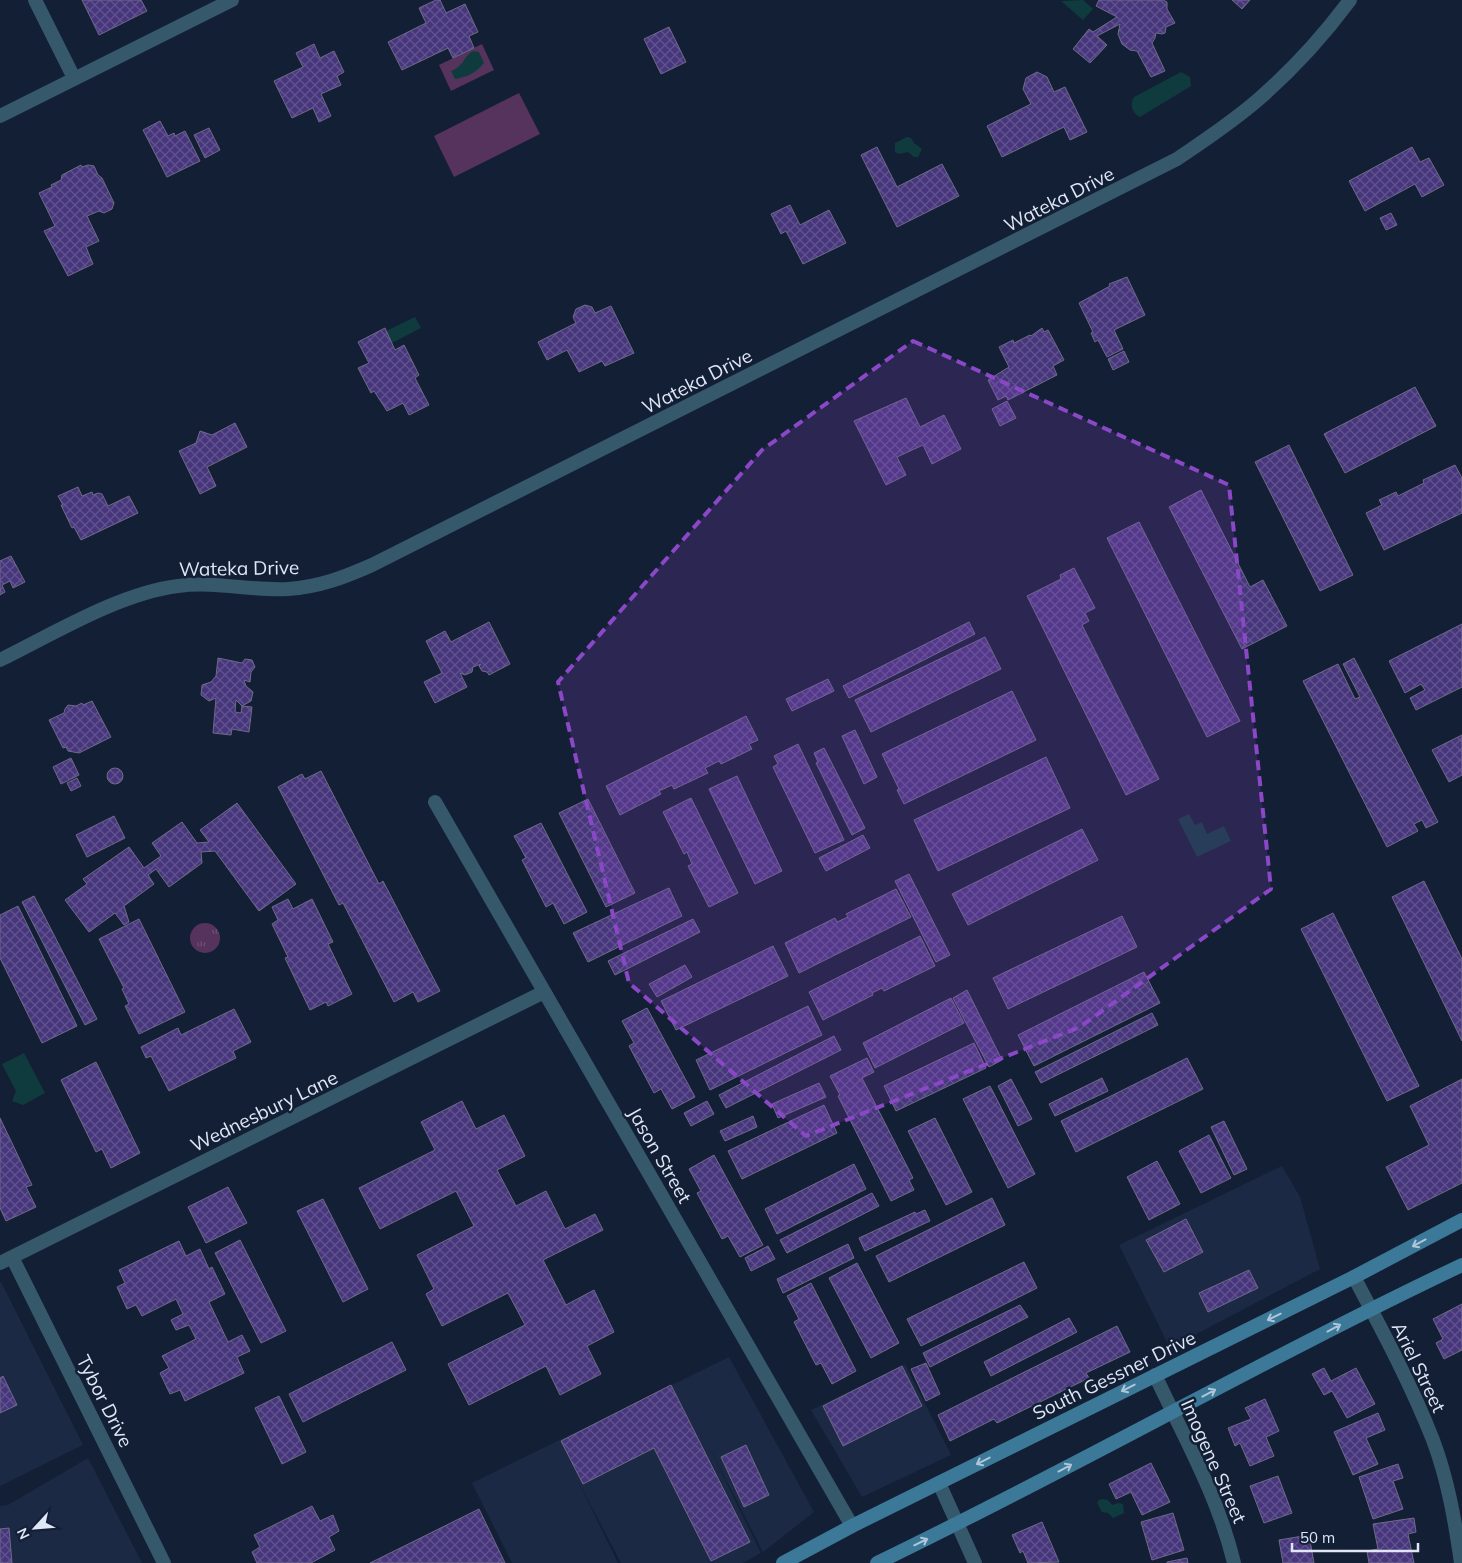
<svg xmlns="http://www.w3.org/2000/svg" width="1462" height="1563" font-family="Mulish,sans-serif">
<defs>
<pattern id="grass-tufts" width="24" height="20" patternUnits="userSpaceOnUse" patternTransform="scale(1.25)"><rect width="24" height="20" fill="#55335c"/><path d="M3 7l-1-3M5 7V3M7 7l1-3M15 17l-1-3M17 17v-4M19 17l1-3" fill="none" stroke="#6d5174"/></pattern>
<pattern id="building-cross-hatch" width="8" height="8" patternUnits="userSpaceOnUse" patternTransform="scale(1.25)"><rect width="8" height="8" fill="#47367c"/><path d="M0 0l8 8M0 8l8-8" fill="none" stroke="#61538f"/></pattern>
</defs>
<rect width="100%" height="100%" fill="#131f35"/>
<path fill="#1b2944" d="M1282 1166 1300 1197 1320 1269 1170 1348 1119 1245Z
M1 1282 83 1445 0 1486V1283Z
M729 1357 814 1512 763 1552 705 1439 761 1553 743 1563H621L577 1479 618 1563H512L472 1483Z
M905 1364 951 1455 862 1497 811 1410Z
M88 1458 142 1563H0V1506L8 1505Z"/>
<path fill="url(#grass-tufts)" d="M190 938a15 15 0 1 1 30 0a15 15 0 1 1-30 0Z"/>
<path fill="#55335c" d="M482 44 494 70 451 91 439 65Z
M519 93 540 134 454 177 434 136Z"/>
<path fill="#103b3e" d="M1083 0 1093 9 1083 20 1061 1Z
M473 51 479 52 484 63C476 73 467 77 455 79L451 71C464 66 464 56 473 51Z
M1181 72 1190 77 1191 86 1140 117C1133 114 1129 105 1134 97Z
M907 137 911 138 914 143 922 149 918 157H914L908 152 899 154 895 152V143Z
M415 317 421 328 392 343 386 331Z
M1189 814 1195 825 1202 822 1207 834 1224 826 1231 841 1197 857 1178 819Z
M24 1053 45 1093 23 1105 12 1101 16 1091 2 1064Z
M1103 1499 1108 1500 1112 1505 1118 1503 1123 1504 1124 1513 1113 1518 1108 1513 1102 1512 1097 1503 1099 1500Z"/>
<path fill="url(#building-cross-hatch)" stroke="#6e6a87" d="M82 0H141L147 11 99 35Z
M436 0H440L446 13 465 4 478 32 469 36 474 48 453 58 448 48 402 70 388 42 426 23 419 8Z
M1099 0H1163L1167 2V9L1175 23 1166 27 1165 33 1162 34 1156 33 1155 38 1152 43 1165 71 1151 77 1137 51 1130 50 1122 44 1118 34 1120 24 1097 36 1107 45 1090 63 1073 49 1089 29 1093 32 1117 17 1096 6Z
M1232 0H1250L1242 9Z
M669 27 686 62 661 74 644 39Z
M314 44 320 58 334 51 344 72 337 76 341 85 321 94 331 116 319 122 313 108 292 118 274 81 303 67 296 53Z
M1037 72 1047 77 1054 92 1065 87 1087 132 1070 140 1064 127 1002 157 987 126 1031 104 1023 89 1026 78Z
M160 121 168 136 174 133 175 136 185 131 200 161 167 177 143 130Z
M209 128 220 150 205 158 194 135Z
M877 147 897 187 942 164 959 196 897 227 861 155Z
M1412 147 1420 162 1429 158 1444 185 1422 197 1415 184 1365 211 1349 181Z
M81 165 82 167 88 165 94 166 98 175 102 178 114 203 112 209 104 213 99 211 87 216 99 241 86 247 93 264 68 276 44 231 55 226 39 193 52 187 51 185 61 180 62 175Z
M790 205 800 225 829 210 846 243 803 264 786 231 781 234 771 214Z
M1391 213 1397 225 1386 230 1380 218Z
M1127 277 1145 315 1114 330 1123 349 1107 357 1098 340 1095 342 1091 333 1093 332 1079 303 1110 286 1109 284Z
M585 305 592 307 595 313 611 306 634 353 605 366 602 361 579 372 567 350 547 360 538 342 576 323 573 317 576 309Z
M385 328 395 350 404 345 419 375 415 378 429 405 409 415 403 403 387 411 374 391 371 393 358 368 369 363 358 342Z
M1042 328 1044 332 1048 330 1064 360 1053 366 1057 375 1008 400 1006 396 998 400 988 380 1009 367 999 347 1013 340 1014 343 1030 335 1031 336Z
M1124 351 1129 362 1113 370 1108 359Z
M1415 387 1436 426 1345 473 1324 434Z
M906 398 920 427 944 415 961 449 932 464 923 445 897 457 906 475 886 485 854 421Z
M1007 401 1016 418 1000 426 992 409Z
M235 423 247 447 207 467 216 486 200 494 179 451 196 443 200 431 212 435Z
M1289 445 1353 575 1320 591 1255 462Z
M1455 465 1462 478V513L1384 550 1366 513 1382 505 1379 500 1396 492 1398 496 1424 483 1423 480Z
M78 487 82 496 92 492 93 495 98 493 102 494 108 506 129 496 138 513 81 540 74 527 72 528 61 505H63L58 496Z
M1201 490 1250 587 1263 580 1287 626 1242 649 1169 507Z
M1139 522 1240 721 1207 737 1107 538Z
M11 556 25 582 13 588 10 581 2 585 5 592 0 595V561Z
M1074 568 1095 608 1085 613 1089 621 1082 625 1159 779 1126 795 1027 596 1061 579 1060 575Z
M489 622 510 664 489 675 487 672 482 671 479 666 481 664 473 667 472 672 465 675 460 673 467 687 435 703 424 682 442 673 426 641 445 631 451 642Z
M969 622 975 634 849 698 843 686Z
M1462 624V687L1416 710 1410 698 1425 690 1421 684 1405 693 1389 661Z
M985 637 1001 669 871 732 855 700Z
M218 658 242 663 245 659 252 660 255 667 251 672 250 682 244 680 246 686 253 692 251 701 242 706 236 700 235 712 241 713 242 706 252 707 249 732 232 729 231 735 213 733 216 698 209 701 201 695 202 685 211 682 216 676Z
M1354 658 1438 822 1426 828 1422 820 1414 824 1418 831 1387 847 1303 681 1338 664 1355 699 1360 697 1343 664Z
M828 679 834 691 792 711 786 699Z
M1012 691 1036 740 904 804 897 790 899 789 882 754Z
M92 701 111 737 79 753 68 751 66 747 63 748 49 720 64 713 65 709 68 705 76 706 82 703 83 705Z
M746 716 758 740 749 744 752 749 721 764 719 761 705 768 708 773 674 789 672 785 659 791 661 794 620 815 606 786Z
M855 730 877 777 864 784 842 736Z
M1462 735V775L1449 782 1432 750Z
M798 744 844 840 815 853 773 767 778 764 774 756Z
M824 748 865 828 852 835 816 763 818 762 814 753Z
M1046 757 1070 808 938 871 914 820Z
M71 758 79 775 61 784 53 767Z
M107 776a8 8 0 1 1 16 0a8 8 0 1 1-16 0Z
M321 771 379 884 383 881 440 991 418 1002 413 992 394 1002 343 903 339 905 278 787 302 774 305 779Z
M737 776 782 871 755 884 709 789Z
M77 778 81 786 71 791 67 783Z
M691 798 738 893 709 907 688 866 692 864 687 852 684 854 663 812Z
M588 799 635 893 606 907 559 813Z
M237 803 296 884 259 911 215 851 201 852 202 863 169 887 156 869 148 875 154 884 124 906 129 922 124 925 115 913 89 932 65 900 87 884 83 879 129 847 144 868 161 856 152 843 182 822 197 843 209 842 200 830Z
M114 816 125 838 87 857 76 835Z
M541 823 587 912 564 924 553 903 546 907 522 860 526 858 514 836Z
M1082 829 1098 860 968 925 952 894Z
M863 835 870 848 826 871 819 858Z
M909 874 950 955 936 962 895 881Z
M1424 881 1462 959V1041L1392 897Z
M669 888 682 916 588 962 573 933Z
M896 889 911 917 799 973 785 943 835 918 837 922 848 917 846 914Z
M34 896 97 1019 85 1025 22 902Z
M288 899 293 909 312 899 333 942 328 944 352 994 328 1006 326 1002 310 1010 285 958 288 957 272 924 278 920 272 907Z
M18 906 77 1026 42 1043 0 958V915Z
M1333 913 1419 1086 1387 1101 1301 929Z
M1122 916 1137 947 1008 1009 993 978Z
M139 919 185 1012 139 1034 125 1006 129 1004 122 989 124 988 99 939Z
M693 919 700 932 615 975 608 961Z
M920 936 935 966 884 991 882 988 872 993 873 995 823 1020 809 992Z
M773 946 788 976 676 1030 661 1001Z
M685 965 692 977 657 997 649 984Z
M1144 972 1160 1003 1034 1066 1018 1035Z
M967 990 1002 1060 989 1067 953 998Z
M951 998 964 1023 875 1068 863 1043Z
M808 1006 822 1035 710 1090 696 1060Z
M647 1008 695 1097 672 1109 661 1089 654 1093 629 1046 634 1043 622 1021Z
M234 1009 251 1042 233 1051 236 1058 169 1091 151 1056 146 1058 141 1047 178 1028 181 1035Z
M1152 1013 1158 1025 1041 1083 1035 1072Z
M834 1036 841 1050 726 1108 719 1095Z
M974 1043 986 1068 896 1111 884 1086Z
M867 1058 874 1072 862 1078 913 1178 909 1180 914 1190 891 1201 838 1096 840 1095 830 1076Z
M1187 1058 1203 1089 1076 1152 1061 1121Z
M96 1062 140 1153 111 1168 102 1149 96 1152 61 1080Z
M1102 1078 1108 1091 1055 1116 1049 1104Z
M1011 1079 1032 1119 1018 1126 998 1086Z
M1462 1079V1183L1408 1210 1386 1167 1429 1145 1410 1106Z
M819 1083 826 1097 778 1118 772 1104Z
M990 1086 1035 1174 1008 1188 963 1099Z
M462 1101 476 1129 504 1115 525 1156 497 1170 516 1206 546 1191 565 1229 595 1214 603 1230 543 1260 566 1305 594 1290 614 1332 587 1346 601 1374 560 1395 546 1366 469 1405 448 1364 525 1325 508 1293 442 1326 426 1294 434 1289 417 1255 474 1226 456 1191 380 1229 359 1188 435 1150 421 1122Z
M707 1101 714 1114 691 1126 684 1113Z
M824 1105 837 1133 742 1179 728 1151Z
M753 1116 757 1127 725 1141 720 1131Z
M0 1118 32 1185 26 1187 36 1207 6 1221 0 1208Z
M935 1118 972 1192 946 1205 908 1131Z
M1224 1121 1247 1169 1234 1175 1211 1127Z
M1209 1135 1231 1178 1201 1193 1179 1151Z
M714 1155 763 1245 740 1257 728 1236 722 1239 697 1193 701 1191 689 1169Z
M1157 1161 1180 1204 1149 1220 1127 1177Z
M854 1164 866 1189 777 1234 765 1209Z
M228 1187 247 1223 206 1243 188 1207Z
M872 1193 879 1206 787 1253 780 1240Z
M992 1198 1005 1225 889 1282 876 1256Z
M323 1199 368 1289 343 1302 297 1211Z
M925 1210 930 1221 865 1251 859 1238 915 1212 916 1214Z
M1186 1219 1203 1252 1164 1272 1146 1240Z
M240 1240 286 1331 261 1343 215 1253Z
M179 1241 186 1256 200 1249 209 1269 212 1267 225 1294 209 1302 228 1342 242 1335 250 1351 237 1357 244 1373 185 1401 180 1390 170 1394 160 1373 169 1368 162 1356 196 1339 189 1325 176 1330 171 1320 183 1314 176 1299 142 1316 136 1305 127 1309 117 1287 125 1283 119 1270Z
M848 1244 854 1258 783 1293 777 1279Z
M768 1246 775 1259 751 1271 745 1258Z
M1024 1262 1037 1288 921 1346 907 1319Z
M857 1263 899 1343 871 1358 829 1278Z
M1249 1270 1258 1288 1208 1312 1199 1293Z
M811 1283 856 1371 832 1384 821 1363 816 1365 794 1322 799 1319 787 1296Z
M1462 1304V1350L1444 1359 1436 1343 1443 1339 1433 1319Z
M1020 1305 1028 1317 930 1367 923 1353Z
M1069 1318 1077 1332 991 1376 984 1362Z
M1117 1326 1130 1352 1086 1373 1089 1378 997 1423 994 1419 950 1441 938 1415Z
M392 1342 406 1370 303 1422 289 1394Z
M926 1363 940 1394 926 1401 911 1369Z
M902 1366 922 1406 843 1446 823 1406Z
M1324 1368 1331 1381 1356 1368 1375 1404 1347 1418 1332 1391 1324 1395 1312 1374Z
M3 1376 17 1405 0 1413V1378Z
M671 1385 750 1542 711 1561 654 1448 583 1484 561 1441Z
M279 1396 306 1452 282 1464 255 1408Z
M1265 1399 1279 1431 1266 1437 1274 1456 1250 1466 1240 1443 1235 1446 1228 1428 1251 1419 1245 1408Z
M1378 1413 1385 1430 1366 1438 1378 1464 1353 1475 1334 1432Z
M746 1445 769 1495 744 1507 721 1457Z
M1151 1463 1170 1502 1142 1515 1131 1492 1116 1499 1109 1484Z
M1398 1464 1403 1478 1393 1481 1403 1509 1373 1519 1359 1477Z
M1278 1476 1292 1513 1264 1523 1250 1486Z
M312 1506 320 1521 333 1515 339 1531 329 1537 335 1550 311 1563H257L252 1552 260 1547 254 1535Z
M479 1509 505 1563H370Z
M1173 1513 1184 1550 1152 1560 1141 1522Z
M1414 1518 1416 1532 1408 1534 1414 1563H1369L1367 1551 1378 1549 1373 1524Z
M1042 1522 1059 1562 1028 1563 1023 1551 1020 1553 1012 1535Z
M9 1528 12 1563H0V1529Z
M1309 1535 1314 1563H1283L1279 1540Z
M1187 1558 1188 1563H1167V1562Z"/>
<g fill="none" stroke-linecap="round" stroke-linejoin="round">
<path stroke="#35586b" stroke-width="14" d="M35 0 74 78
M0 660C53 634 120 593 178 586 215 581 252 591 288 589 319 587 345 577 372 565L1177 159C1205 140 1234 121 1260 98 1293 69 1324 35 1350 0
M435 802 852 1526
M12 1257 164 1563
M0 1263 544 992
M1354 1277C1382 1330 1411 1384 1433 1440 1448 1480 1455 1521 1461 1563
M1155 1375C1184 1437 1218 1496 1234 1563
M939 1483 975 1563"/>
<path stroke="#35586b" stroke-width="14" d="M0 116 232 0"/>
<path stroke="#3c7897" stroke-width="14" d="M783 1563 852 1526 1354 1277 1462 1220
M877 1563C1074 1468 1264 1359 1462 1265"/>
</g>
<defs><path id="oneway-shaft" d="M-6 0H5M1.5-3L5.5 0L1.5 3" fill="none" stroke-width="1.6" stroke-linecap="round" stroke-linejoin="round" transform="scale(1.25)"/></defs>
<g stroke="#aec6da">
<use href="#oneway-shaft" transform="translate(1419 1243) rotate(152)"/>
<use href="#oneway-shaft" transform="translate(1274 1317) rotate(154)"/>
<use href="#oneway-shaft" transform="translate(1334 1328) rotate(-28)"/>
<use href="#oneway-shaft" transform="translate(1128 1388) rotate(153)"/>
<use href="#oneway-shaft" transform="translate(1209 1393) rotate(-28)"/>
<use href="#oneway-shaft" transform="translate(983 1461) rotate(153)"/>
<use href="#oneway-shaft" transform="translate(1065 1468) rotate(-28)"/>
<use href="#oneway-shaft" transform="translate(921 1542) rotate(-26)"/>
</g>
<path fill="#8a48c7" fill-opacity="0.2" stroke="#8a48c7" stroke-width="4" stroke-dasharray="10 6" stroke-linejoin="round" d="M913 341 1229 485 1271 889 1080 1027 806 1136 629 983 558 682 762 450Z"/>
<g text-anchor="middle" stroke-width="5" stroke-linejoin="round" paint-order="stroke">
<g font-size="19" fill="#dfe7f7" stroke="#131f35">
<text transform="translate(1059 199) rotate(-27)" y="7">Wateka Drive</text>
<text transform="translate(697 381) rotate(-27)" y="7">Wateka Drive</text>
<text transform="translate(239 568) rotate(-1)" y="7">Wateka Drive</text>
<text transform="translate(264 1111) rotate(-26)" y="7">Wednesbury Lane</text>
<text transform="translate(660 1155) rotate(60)" y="7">Jason Street</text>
<text transform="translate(1419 1367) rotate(64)" y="7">Ariel Street</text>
<text transform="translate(1114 1375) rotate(-26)" y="7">South Gessner Drive</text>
<text transform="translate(105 1401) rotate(63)" y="7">Tybor Drive</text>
<text transform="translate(1214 1461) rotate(66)" y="7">Imogene Street</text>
</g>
</g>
<g transform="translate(35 1528) rotate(244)" stroke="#131f35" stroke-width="4" paint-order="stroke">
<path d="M0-4L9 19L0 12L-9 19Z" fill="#dfe7f7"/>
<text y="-8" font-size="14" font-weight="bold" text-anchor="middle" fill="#dfe7f7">N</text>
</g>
<path d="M1292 1543v8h126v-8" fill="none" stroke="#dfe7f7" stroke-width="2.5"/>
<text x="1300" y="1543" font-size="15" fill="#dfe7f7" stroke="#131f35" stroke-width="4" paint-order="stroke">50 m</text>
</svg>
